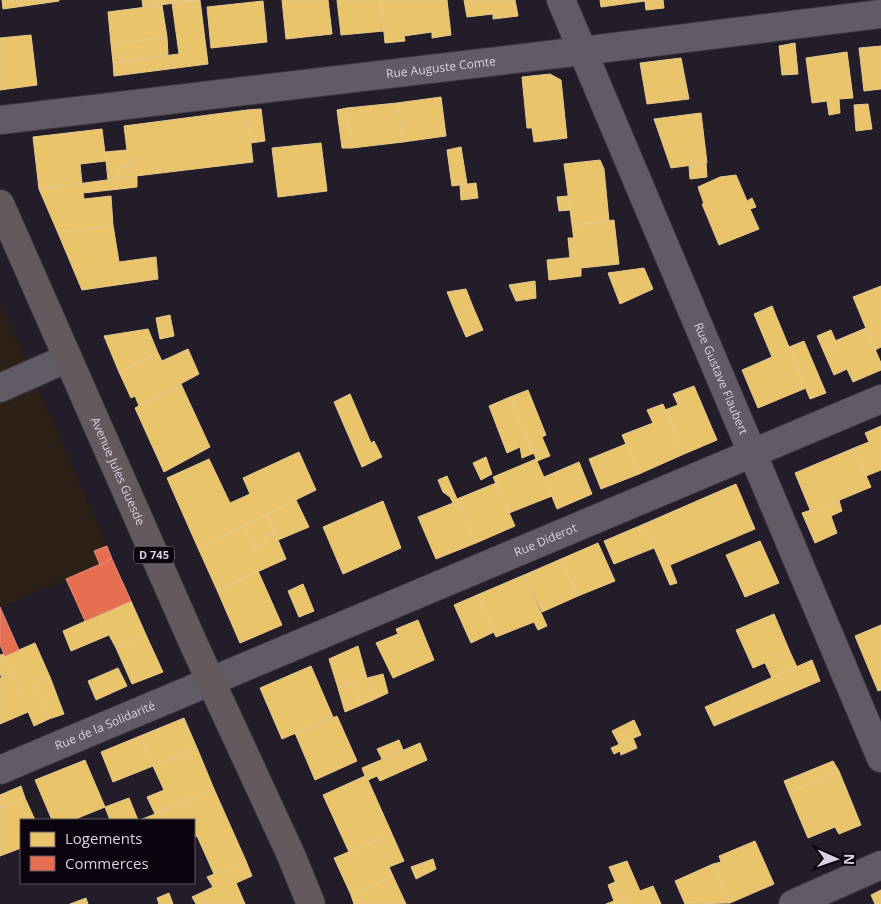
<svg xmlns="http://www.w3.org/2000/svg" width="881" height="904" font-family="'Open Sans',sans-serif">
<rect width="100%" height="100%" fill="#231c29"/>
<path fill="#2d2117" d="M0 302 107 546 94 551 100 565 0 607Z"/>
<path fill="#e9c46a" stroke="#e4c88e" d="M2 0H59V1L3 9Z
M142 0H200L143 7Z
M200 0 208 64 114 76 113 62 179 54 172 3Z
M282 0H328L332 34 286 39Z
M337 0H381L384 31 341 35Z
M381 0H447L451 35 432 38V32L404 36 405 41 385 43Z
M464 0H515L518 16 493 19V14L467 17Z
M600 0H663L664 8 646 10 645 1 601 7Z
M263 1 267 42 211 48 207 7Z
M162 5 167 37 111 44 108 12Z
M31 35 37 85 0 90V38Z
M167 37 168 55 113 62 111 44Z
M795 43 798 74 782 75 779 46Z
M881 46V89L864 91 859 48Z
M847 52 853 98 839 99 840 113 829 115 827 101 812 103 806 58Z
M681 58 689 99 647 104 640 63Z
M550 74 561 80 567 138 534 142 532 128H527L522 77Z
M441 97 446 136 403 142 397 103Z
M397 103 403 142 352 148 347 108Z
M868 104 872 129 856 131 854 105Z
M347 108 352 148H342L337 110Z
M261 109 265 141 251 143 247 110Z
M247 110 253 162 119 178 117 167 129 166 124 126Z
M701 113 707 163 671 168 654 119Z
M102 129 106 161 80 164 82 183 39 189 33 137Z
M321 143 327 191 278 197 272 148Z
M461 147 467 184 452 186 447 150Z
M127 150 129 166 117 167 119 178 108 180 105 152Z
M600 160 604 169 609 221 572 225 564 164Z
M706 163 707 177 690 179 689 166Z
M736 175 747 201 752 198 756 207 750 209 759 229 719 245 702 204H704L698 187 720 177Z
M137 176V187L83 193 84 199 111 196 113 225 58 233 39 189Z
M476 183 478 198 461 200 460 185Z
M568 196 570 210 559 211 557 197Z
M614 220 619 264 581 268V276L549 280 547 260 576 257 572 225Z
M113 225 119 262 156 257 158 279 82 290 58 233Z
M568 238H573L576 257 570 258Z
M644 268 653 289 620 304 608 273Z
M535 281 536 298 516 301 509 285Z
M881 286V347L875 350 853 297Z
M466 289 473 307 456 314 447 292Z
M772 306 806 388 758 408 742 370 772 357 754 314Z
M473 307 483 330 466 337 456 314Z
M170 315 174 336 160 339 156 318Z
M866 328 881 363V370L853 382 847 369 834 375 823 350 837 344 835 341Z
M148 329 158 353 119 372 104 336Z
M831 330 837 344 823 350 817 336Z
M804 341 826 393 810 399 789 347Z
M188 349 199 374 139 406 135 396 131 398 119 372 158 353 162 361Z
M181 384 210 447 164 472 135 408Z
M694 386 717 440 684 454 665 410 678 405 673 394Z
M528 390 546 435 542 437 550 456 537 461 510 397Z
M350 394 371 443 374 441 382 457 362 467 334 402Z
M510 397 534 453 522 458 520 447 507 453 489 406Z
M663 404 684 454 639 474 622 435 653 423 647 410Z
M881 426V470L866 476 854 448 869 442 865 433Z
M626 444 639 474 601 489 589 459Z
M854 448 871 487 811 512 795 473Z
M299 452 316 490 198 548 167 478 209 459 230 503 250 494 243 478Z
M486 457 492 474 481 480 473 463Z
M536 459 552 496 509 513 493 477Z
M579 462 592 494 557 509 544 477Z
M447 476 476 543 436 559 418 517 453 503 450 497 443 492 438 480Z
M496 483 515 526 476 543 457 499Z
M736 484 755 529 670 565 677 583 670 585 644 524Z
M296 500 309 527 278 540 267 514Z
M839 500 842 511 831 516 837 533 815 543 802 513 811 510V512Z
M383 501 401 548 343 574 323 527Z
M267 514 275 533 263 538 266 544 255 549 244 525Z
M644 524 654 548 614 564 604 541Z
M244 525 255 549 266 544 263 538 275 533 286 559 217 590 198 548Z
M760 541 779 583 745 597 726 555Z
M598 543 615 581 578 596 561 559Z
M561 559 578 596 542 612 524 575Z
M258 571 282 625 240 643 217 590Z
M524 575 547 626 538 630 534 622 496 637 477 595Z
M303 584 314 611 299 617 288 591Z
M477 595 494 632 471 643 454 605Z
M131 601 146 635 116 648 109 635 71 651 63 631Z
M774 614 790 652 753 668 736 630Z
M418 620 434 660 393 678 376 643 398 634 396 629Z
M881 625V690L878 691 855 636Z
M146 635 163 672 132 684 116 648Z
M35 643 50 677 33 685 49 719 34 726 5 656Z
M358 646 373 700 359 706 353 684 338 688 329 659Z
M790 652 797 667 772 678 765 663Z
M4 654 28 712 0 724V678H2L0 674V655Z
M812 660 820 681 714 726 705 707Z
M311 666 333 717 282 739 260 688Z
M118 668 127 686 96 700 88 681Z
M383 674 388 693 373 700 367 678Z
M50 677 64 714 49 719 33 685Z
M353 684 359 706 345 712 338 688Z
M337 716 357 761 315 780 295 733Z
M184 718 197 748 153 766 140 736Z
M634 720 641 735 619 744 612 731Z
M140 736 153 766 113 782 101 752Z
M633 738 637 748 621 755 620 751 614 754 611 748Z
M399 740 403 750 382 759 377 749Z
M420 743 427 760 380 781 377 776 368 780 392 834 349 852 323 795 365 776 362 768Z
M197 748 214 789 155 814 147 797 164 790 153 766Z
M85 760 105 807 73 820H52L35 780Z
M833 761 839 771 789 793 784 781Z
M839 771 861 825 839 834 835 827 808 838 789 793Z
M21 786 25 798 0 808V795Z
M214 789 246 861 214 874 197 836 194 837V820H164L161 811Z
M25 798 35 820H21V848L0 856V808Z
M129 798 138 820H110L105 807Z
M161 811 164 820H140L155 814Z
M392 834 404 861 389 867 393 876 351 895 334 858Z
M755 841 774 884 730 903 713 864 721 862 719 856Z
M433 859 436 869 416 879 411 867Z
M246 861 252 876 236 883 245 904H196L192 897 213 887 207 877Z
M627 861 640 891 653 886 661 904H625L609 867Z
M713 864 730 903 685 904 675 881Z
M393 876 406 904H354L351 895Z
M615 882 625 904H606L614 901 608 885Z
M881 890V904H875L871 895Z
M169 893 173 904H159L157 898Z
M86 898 88 904H70Z"/>
<path fill="#e76f51" stroke="#e38c7c" d="M107 546 112 559 100 565 94 551Z
M112 559 131 601 85 621 66 579Z
M0 607 19 650 5 656 0 645Z"/>
<g fill="none" stroke-linecap="round" stroke-linejoin="round">
<defs>
<g id="minor">
<path id="s1" d="M561 0 881 758"/>
<path id="s2" d="M0 120 582 51 881 14"/>
<path d="M0 388 68 358"/>
<path id="s3" d="M0 770 881 399"/>
<path d="M793 904 881 865"/>
</g>
<g id="major">
<path id="s4" d="M0 204 195 647 291 855 311 904"/>
</g>
</defs>
<use href="#minor" stroke="#3e3843" stroke-width="30"/>
<use href="#major" stroke="#3e3843" stroke-width="30"/>
<use href="#minor" stroke="#615b66" stroke-width="28"/>
<use href="#major" stroke="#64595d" stroke-width="28"/>
</g>
<g text-anchor="middle" stroke-width="5" stroke-linejoin="round" paint-order="stroke">
<rect fill="#0b050f" stroke="#9c94a3" stroke-width="1" x="134" y="546.5" width="40" height="17" rx="4"/>
<g font-size="11" font-weight="bold" fill="#dad1e2">
<text x="154" y="559">D 745</text>
</g>
<g font-size="12" fill="#dad1e2" stroke="#0b050f">
<text dy="4" stroke="none"><textPath href="#s2" startOffset="444">Rue Auguste Comte</textPath></text>
<text dy="4" stroke="none"><textPath href="#s1" startOffset="411">Rue Gustave Flaubert</textPath></text>
<text dy="4" stroke="none"><textPath href="#s4" startOffset="292">Avenue Jules Guesde</textPath></text>
<text dy="4" stroke="none"><textPath href="#s3" startOffset="592">Rue Diderot</textPath></text>
<text dy="4" stroke="none"><textPath href="#s3" startOffset="114">Rue de la Solidarité</textPath></text>
</g>
</g>
<rect x="20" y="819" width="175" height="65" fill="#0b050f" stroke="#5e5763"/>
<rect x="30" y="832" width="25" height="15" fill="#e9c46a" stroke="#5e5763"/>
<text x="65" y="844" font-size="15" fill="#dad1e2">Logements</text>
<rect x="30" y="856" width="25" height="15" fill="#e76f51" stroke="#5e5763"/>
<text x="65" y="869" font-size="15" fill="#dad1e2">Commerces</text>
<g transform="translate(836 859) rotate(92)" stroke="#0b050f" stroke-width="4" paint-order="stroke">
<path d="M0-4L9 19L0 12L-9 19Z" fill="#dad1e2"/>
<text y="-8" font-size="14" font-weight="bold" text-anchor="middle" fill="#dad1e2">N</text>
</g>
</svg>
